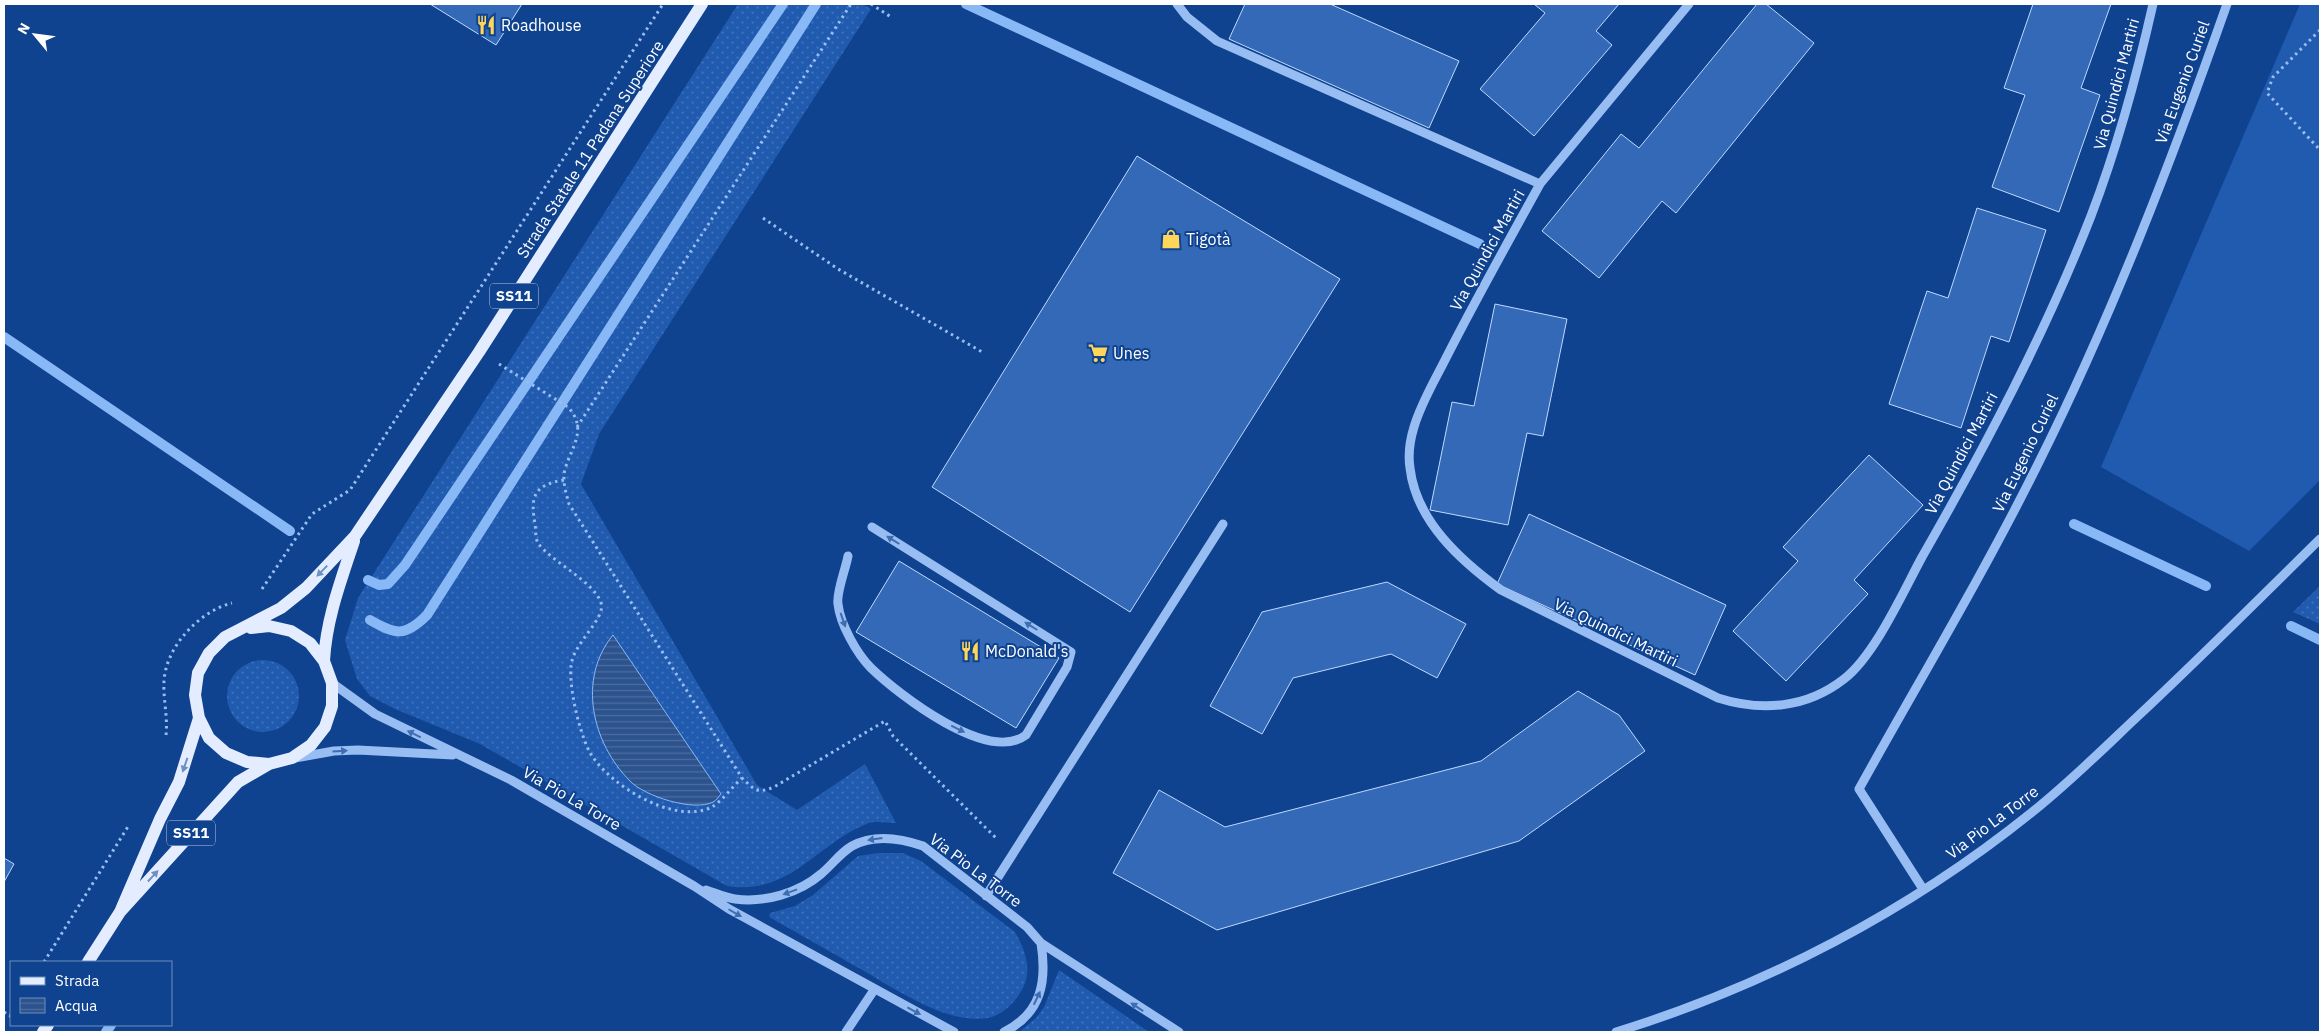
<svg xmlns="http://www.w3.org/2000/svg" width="2324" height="1036" font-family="'IBM Plex Sans',sans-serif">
<defs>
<pattern id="grass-dots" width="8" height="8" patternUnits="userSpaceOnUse" patternTransform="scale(1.25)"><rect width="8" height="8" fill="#205baf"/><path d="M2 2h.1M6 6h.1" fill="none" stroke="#4174bb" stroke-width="1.8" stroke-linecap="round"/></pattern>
<pattern id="water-rules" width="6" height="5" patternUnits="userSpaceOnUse" patternTransform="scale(1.25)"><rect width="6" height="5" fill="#2d538e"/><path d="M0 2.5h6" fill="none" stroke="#4c6d9f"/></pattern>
</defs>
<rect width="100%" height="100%" fill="#0f428f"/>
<path fill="url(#grass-dots)" d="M738 4H862L871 9 599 434 581 484 757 785 797 810 865 764 896 823C888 823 876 821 869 823 816 843 791 896 727 886L480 744 395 709 370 696 357 679 345 640 358 598Z
M2320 586V624L2293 612Z
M227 696a36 36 0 1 1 72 0a36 36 0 1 1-72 0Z
M878 853H903L921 861 1015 932C1027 953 1034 975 1018 996 1012 1005 1000 1016 988 1018 944 1025 892 986 855 966 826 949 797 933 769 917L770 913 795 906 813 895 858 856Z
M1059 970 1149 1032H1019L1036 1018 1044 1007Z"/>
<path fill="#205baf" d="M2300 4H2320V480L2249 551 2101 467Z"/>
<path fill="url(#water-rules)" stroke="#89b8f7" d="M613 635 721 794C719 796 716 801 713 802 694 812 644 796 630 781 592 743 577 679 613 635Z"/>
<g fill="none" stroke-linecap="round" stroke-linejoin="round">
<path stroke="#89b8f7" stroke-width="10" d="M966 4 1480 244
M4 337 290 531
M2074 524 2206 586
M368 580 379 585 388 584 405 565 783 4
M370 620C396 635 405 637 427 615L816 4
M2291 626 2320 640
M106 1032 111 1025"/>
</g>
<path fill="#3369b7" stroke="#bfd9fe" d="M430 4H522L496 45Z
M1245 4H1330L1459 61 1429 128 1229 39Z
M1534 4H1619L1596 31 1612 45 1534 136 1480 89 1545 13Z
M1757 4H1766L1814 43 1676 213 1662 201 1599 278 1542 231 1621 134 1639 148Z
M2033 4H2111L2081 88 2100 95 2059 212 1992 187 2025 95 2004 88Z
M1137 156 1340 279 1130 612 932 487Z
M1977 208 2046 230 2009 342 1991 336 1961 428 1889 404 1927 291 1948 298Z
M1495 304 1567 319 1543 436 1527 433 1508 525 1430 510 1452 402 1474 406Z
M1869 455 1923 505 1854 580 1868 594 1786 681 1733 631 1798 561 1783 547Z
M1529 514 1726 605 1695 675 1497 584Z
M899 561 1059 658 1016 728 856 632Z
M1387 582 1466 624 1437 678 1391 654 1293 678 1262 734 1210 706 1262 612Z
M1578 691 1619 715 1645 751 1519 841 1217 930 1113 873 1159 790 1225 827 1481 761Z
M4 858 14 864 4 882Z"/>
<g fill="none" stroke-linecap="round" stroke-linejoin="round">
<path stroke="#98bdf3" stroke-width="3" stroke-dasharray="2.5 4" stroke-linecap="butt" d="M871 4 891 17
M2320 30 2273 77 2267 93 2320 150
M763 218 838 269 984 353
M499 364 568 407C588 429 572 446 565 469 562 481 566 493 569 504L742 778C755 790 756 794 774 787L885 721 893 736 996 838
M577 427 851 4
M564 480C534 485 530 496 535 524 536 529 535 538 538 543 550 561 595 582 601 603 606 619 573 643 571 666 569 689 579 730 589 751 607 784 674 826 712 807 722 801 733 786 742 778
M262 589 312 514 350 490 663 4
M166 735C168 717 163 699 164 681 166 646 200 611 232 603
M44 962 129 825
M4 1012 10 1016 11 1014"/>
<path stroke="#98bdf3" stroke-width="9" d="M1177 4 1187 17 1217 41 1540 184C1508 242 1476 299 1446 358 1435 380 1421 403 1414 427 1410 440 1408 455 1410 468 1416 521 1461 561 1501 590L1718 698C1762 712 1807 708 1844 679 1875 655 1903 592 1922 557 1985 447 2045 334 2091 216 2117 148 2137 75 2153 4
M1540 184 1689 4
M848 556C846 568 836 593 838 604 840 624 857 654 871 668 899 695 988 764 1026 735L1067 667 1071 652 872 527
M332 683 375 714 511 780 694 886 729 909 954 1032
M295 758 334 751 358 750 453 755
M1923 889 1859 789C1919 681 1983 575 2038 464 2112 316 2172 160 2227 4
M706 890C715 893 726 898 735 899 765 903 799 893 821 874 832 865 840 853 852 846 874 834 900 838 923 846L1027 927 1041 943 1179 1032
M986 896 1223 524
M846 1032 874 990
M1004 1032C1042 1013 1047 981 1041 943
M1616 1032C1766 986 1909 911 2031 813 2069 783 2103 749 2138 716 2200 658 2260 598 2320 539"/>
<path stroke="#e4edff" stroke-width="12" d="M324 661C326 620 341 580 354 541
M269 764 247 762 226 753 209 738 199 718 195 695 198 673 209 653 225 637 281 608 306 588 355 536 479 352 702 4
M120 912 238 782 269 764 292 758 311 745 325 727 332 706V683L324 661 310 643 291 631 269 626 251 628
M88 962 120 912 160 819 179 782 199 718
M43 1032 48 1025"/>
</g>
<defs><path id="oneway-solid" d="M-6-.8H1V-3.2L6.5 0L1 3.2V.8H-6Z" transform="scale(1.25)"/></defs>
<g fill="#3f6db2">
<use href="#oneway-solid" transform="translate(893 540) rotate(-148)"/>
<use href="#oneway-solid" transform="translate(843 620) rotate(71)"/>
<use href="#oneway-solid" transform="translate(1031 626) rotate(-148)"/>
<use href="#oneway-solid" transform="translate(958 729) rotate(26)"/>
<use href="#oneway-solid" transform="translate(414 734) rotate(-154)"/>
<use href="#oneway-solid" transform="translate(340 751) rotate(-4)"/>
<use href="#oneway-solid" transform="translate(875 839) rotate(172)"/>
<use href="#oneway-solid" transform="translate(790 892) rotate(160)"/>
<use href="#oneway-solid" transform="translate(735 913) rotate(30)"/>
<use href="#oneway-solid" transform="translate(1037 998) rotate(-65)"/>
<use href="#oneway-solid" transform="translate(1137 1007) rotate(-146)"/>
<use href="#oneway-solid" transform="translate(914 1011) rotate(28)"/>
</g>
<g fill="#6f8fc1">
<use href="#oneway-solid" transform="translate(322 571) rotate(134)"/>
<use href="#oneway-solid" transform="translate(185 765) rotate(109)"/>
<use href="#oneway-solid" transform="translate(153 876) rotate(-47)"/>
</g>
<defs>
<symbol id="restaurant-bare" viewBox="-9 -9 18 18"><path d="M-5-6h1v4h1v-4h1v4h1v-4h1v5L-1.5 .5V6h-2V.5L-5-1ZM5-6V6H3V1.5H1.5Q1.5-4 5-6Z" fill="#ffd65a" stroke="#0f428f" stroke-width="2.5" paint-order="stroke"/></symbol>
<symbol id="shop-bare" viewBox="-9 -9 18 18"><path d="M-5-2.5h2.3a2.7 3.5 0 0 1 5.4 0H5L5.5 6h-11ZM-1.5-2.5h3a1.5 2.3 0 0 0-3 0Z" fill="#ffd65a" stroke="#0f428f" stroke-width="2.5" paint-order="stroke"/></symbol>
<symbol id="supermarket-bare" viewBox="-9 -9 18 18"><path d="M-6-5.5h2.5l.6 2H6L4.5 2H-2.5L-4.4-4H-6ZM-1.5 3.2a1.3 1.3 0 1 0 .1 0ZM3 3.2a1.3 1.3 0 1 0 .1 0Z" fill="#ffd65a" stroke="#0f428f" stroke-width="2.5" paint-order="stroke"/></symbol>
</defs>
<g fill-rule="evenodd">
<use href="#restaurant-bare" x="472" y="11" width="28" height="28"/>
<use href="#shop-bare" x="1157" y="225" width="28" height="28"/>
<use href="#supermarket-bare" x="1084" y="339" width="28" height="28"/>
<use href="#restaurant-bare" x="956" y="637" width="28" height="28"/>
</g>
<g text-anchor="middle" stroke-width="4" stroke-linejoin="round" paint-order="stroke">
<g fill="#0f428f" stroke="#b7c6dd" stroke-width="1">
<rect x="490" y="283.5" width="48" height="25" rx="4"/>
<rect x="167" y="820.5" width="48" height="25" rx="4"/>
</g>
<g font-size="15" font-weight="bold" fill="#fff">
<text x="514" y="301">SS11</text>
<text x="191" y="838">SS11</text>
</g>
<g font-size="16" fill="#fff" stroke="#0f428f" text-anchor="start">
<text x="501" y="31">Roadhouse</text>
<text x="1186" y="245">Tigotà</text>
<text x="1113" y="359">Unes</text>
<text x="985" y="657">McDonald's</text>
</g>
<g font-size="16" fill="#fff" stroke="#0f428f">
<text transform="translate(2182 82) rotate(-70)" y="6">Via Eugenio Curiel</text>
<text transform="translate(2116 84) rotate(-75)" y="6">Via Quindici Martiri</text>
<text transform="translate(590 149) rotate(-57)" y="6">Strada Statale 11 Padana Superiore</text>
<text transform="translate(1487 250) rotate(-61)" y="6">Via Quindici Martiri</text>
<text transform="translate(1961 453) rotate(-62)" y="6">Via Quindici Martiri</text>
<text transform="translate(2025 453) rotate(-64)" y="6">Via Eugenio Curiel</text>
<text transform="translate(1616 632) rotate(26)" y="6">Via Quindici Martiri</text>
<text transform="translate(572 798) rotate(30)" y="6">Via Pio La Torre</text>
<text transform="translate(1992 822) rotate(-37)" y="6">Via Pio La Torre</text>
<text transform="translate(976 870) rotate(37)" y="6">Via Pio La Torre</text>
</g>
</g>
<rect width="2324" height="1036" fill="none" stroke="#ffffff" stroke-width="10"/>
<rect x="10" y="961" width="162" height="65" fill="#0f428f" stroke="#6f8ebc"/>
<rect x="20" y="977" width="25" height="8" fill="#e4edff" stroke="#6f8ebc"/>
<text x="55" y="986" font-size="15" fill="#ffffff">Strada</text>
<rect x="20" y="998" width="25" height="15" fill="url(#water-rules)" stroke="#6f8ebc"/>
<text x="55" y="1011" font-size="15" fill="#ffffff">Acqua</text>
<g transform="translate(35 35) rotate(299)" stroke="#0f428f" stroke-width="4" paint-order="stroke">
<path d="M0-4L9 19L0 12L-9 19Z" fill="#ffffff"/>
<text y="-8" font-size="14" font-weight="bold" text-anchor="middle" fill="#ffffff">N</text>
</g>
</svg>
